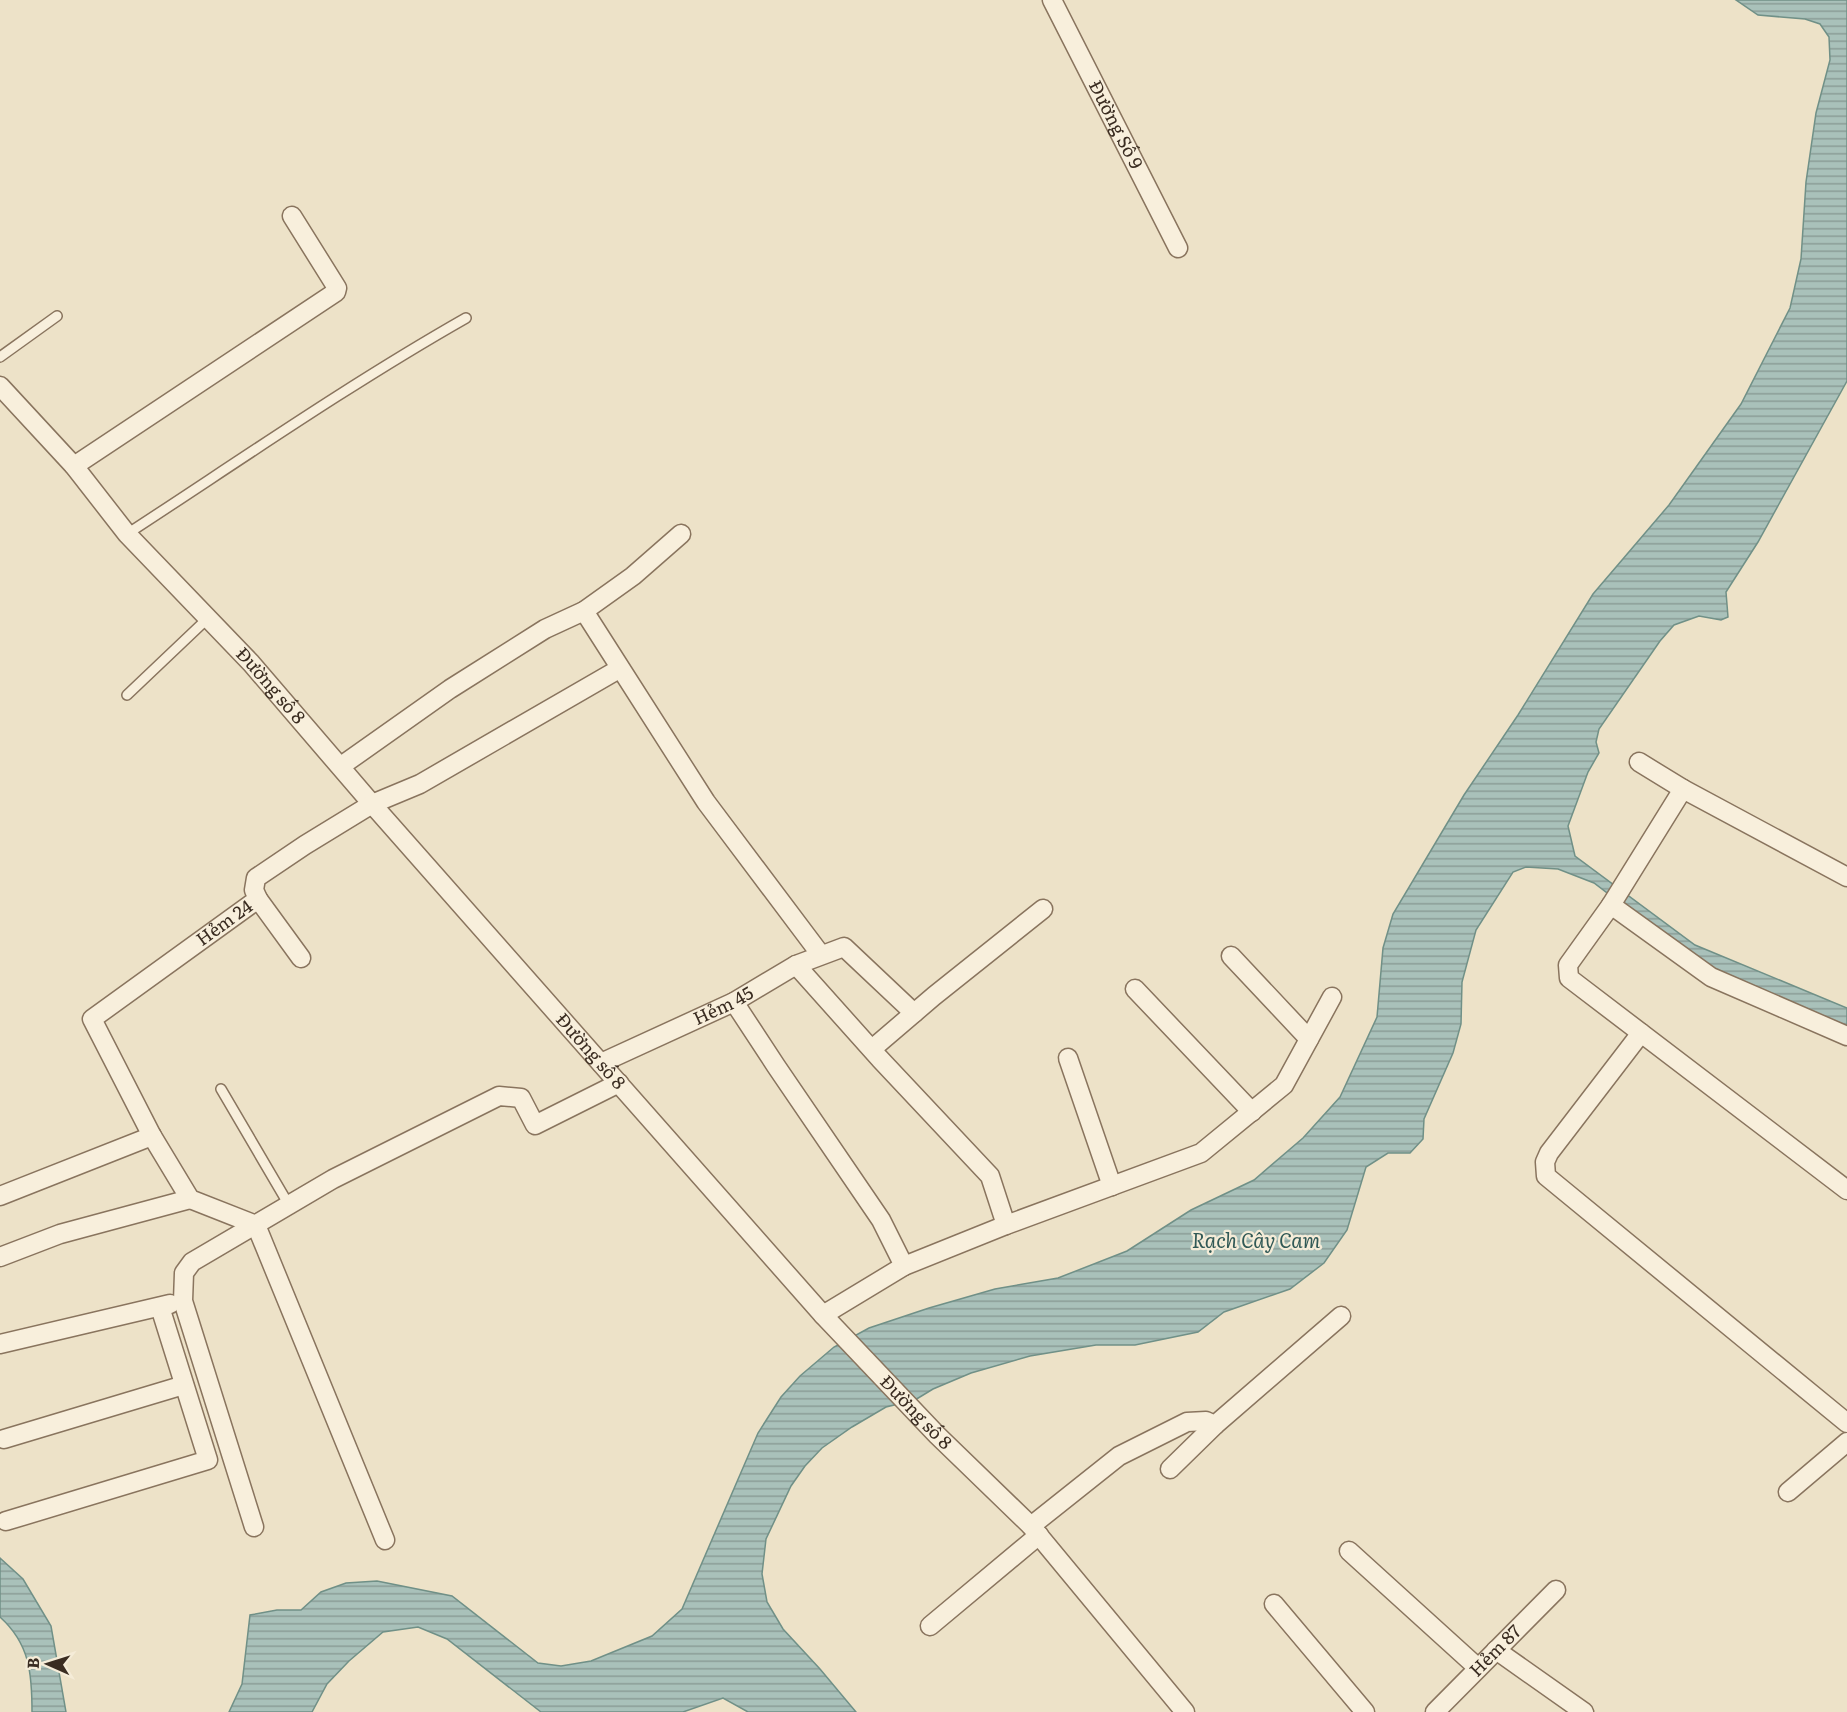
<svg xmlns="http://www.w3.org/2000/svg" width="1847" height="1712" font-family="Literata,serif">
<defs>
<pattern id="water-rules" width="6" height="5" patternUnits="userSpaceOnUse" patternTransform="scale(1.5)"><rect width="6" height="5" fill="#a9c1ba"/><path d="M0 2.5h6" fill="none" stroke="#8b9d97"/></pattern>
</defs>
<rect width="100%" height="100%" fill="#ede2c8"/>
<path fill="url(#water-rules)" stroke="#709087" stroke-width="1.5" d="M1736 0H1847V381L1758 542 1726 592 1728 617 1721 620 1699 616 1674 625 1660 641 1599 729 1596 742 1599 753 1588 772 1568 826 1575 856 1695 945 1847 1008V1030L1704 967 1594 883 1558 869 1526 867 1513 872 1476 930 1462 982 1461 1024 1453 1053 1424 1119 1423 1139 1410 1153H1388L1366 1167 1347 1230 1324 1263 1290 1289 1224 1312 1198 1332 1135 1345H1096L1030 1356 971 1373 933 1389 915 1400 886 1407 852 1427 822 1448 805 1466 791 1486 766 1539 762 1574 767 1602 783 1629 820 1669 856 1712H748L723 1698 683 1712H541L447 1639 418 1627 383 1632 349 1661 327 1684 312 1712H229L242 1684 250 1615 277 1610H301L321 1592 346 1583 377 1581 452 1596 538 1663 561 1666 591 1661 652 1636 682 1609 758 1433 781 1397 800 1376 834 1347 869 1328 929 1308 995 1289 1058 1278 1127 1251 1191 1210 1254 1180 1303 1138 1340 1097 1377 1017 1383 948 1393 914 1464 795 1518 715 1593 594 1669 505 1741 404 1790 308 1801 259 1806 182 1816 113 1830 60 1829 37 1820 24 1805 19 1758 15Z
M0 1558 23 1579 51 1626 66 1712H32C32 1674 30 1644 0 1617Z"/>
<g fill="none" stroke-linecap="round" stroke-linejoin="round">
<defs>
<path id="lane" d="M0 357 57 316
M127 534C239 461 350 384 466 318
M127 695 207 619
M221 1089 289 1205"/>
<g id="street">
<path id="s1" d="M1052 0 1178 248"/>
<path id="s2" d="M0 386 74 466 127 534 251 663 372 804 823 1315 937 1435 1031 1526 1185 1712"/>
<path d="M74 466 336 292 337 288 292 216"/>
<path d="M584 611 706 802 821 955"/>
<path d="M1639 762 1683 789"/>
<path d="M341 766 450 689 545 629 584 611 633 576 681 534"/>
<path d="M1847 877 1683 789 1611 905 1568 965 1569 978 1847 1190"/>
<path d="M258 899 301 958"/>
<path d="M1611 905 1711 977 1847 1036"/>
<path d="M1231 956 1309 1039"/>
<path d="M796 965 880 1059 990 1176 1006 1225"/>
<path d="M1135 989 1252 1112"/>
<path d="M734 1002 776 1066 881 1220 904 1266"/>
<path d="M1641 1033 1549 1153 1545 1162 1546 1176 1847 1423"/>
<path d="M872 1049 934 996 1043 909"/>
<path d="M1068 1058 1112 1186"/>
<path id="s3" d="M601 1063 734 1002 796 965 844 947 914 1013"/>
<path d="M0 1196 152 1136"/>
<path d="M0 1257 60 1234 190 1199"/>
<path d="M823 1315 904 1266 1006 1225 1201 1153 1284 1085 1332 997"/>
<path d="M0 1344 170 1304"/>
<path d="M4 1439 184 1385"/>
<path d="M1170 1469 1215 1425"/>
<path d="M1788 1492 1847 1442"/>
<path d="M6 1521 208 1460 160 1307"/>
<path d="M1031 1526 1119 1456 1187 1422 1206 1421 1215 1425 1341 1316"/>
<path d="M254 1527 183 1301 184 1273 192 1262 333 1179 499 1096 521 1098 535 1125 619 1083"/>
<path id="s4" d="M385 1540 256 1225 190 1199 152 1136 92 1019 258 899 254 890 256 878 305 845 372 804 420 784 619 669"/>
<path d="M1349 1551 1478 1668"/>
<path d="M1274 1604 1365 1712"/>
<path d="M930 1626 1039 1535"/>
<path d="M1496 1650 1584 1712"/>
<path id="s5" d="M1435 1712 1556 1590"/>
</g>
</defs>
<use href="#lane" stroke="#89745e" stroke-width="12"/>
<use href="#street" stroke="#89745e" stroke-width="21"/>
<use href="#lane" stroke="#f8efdc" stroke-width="9"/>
<use href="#street" stroke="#f8efdc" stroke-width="18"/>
</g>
<g text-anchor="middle" stroke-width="4.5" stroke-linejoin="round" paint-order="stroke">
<g font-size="18" fill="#3a2c21" stroke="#f5ecd8">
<text dy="6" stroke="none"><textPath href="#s1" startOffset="140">Đường Số 9</textPath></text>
<text dy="6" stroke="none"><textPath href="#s2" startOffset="404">Đường số 8</textPath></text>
<text dy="6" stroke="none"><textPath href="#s4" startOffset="780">Hẻm 24</textPath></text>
<text dy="6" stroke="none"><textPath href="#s3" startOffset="135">Hẻm 45</textPath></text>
<text dy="6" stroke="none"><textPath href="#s2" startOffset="890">Đường số 8</textPath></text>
<text dy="6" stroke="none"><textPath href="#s2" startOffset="1376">Đường số 8</textPath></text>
<text dy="6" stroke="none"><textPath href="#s5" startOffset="86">Hẻm 87</textPath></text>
</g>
<g font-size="20" font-style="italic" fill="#315956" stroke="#f5ecd8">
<text x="1256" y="1248">Rạch Cây Cam</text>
</g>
</g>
<g transform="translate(48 1664) rotate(273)" stroke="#f5ecd8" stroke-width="4.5" paint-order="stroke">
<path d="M0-4.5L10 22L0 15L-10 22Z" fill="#3a2c21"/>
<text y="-9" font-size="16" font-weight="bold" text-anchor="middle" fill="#3a2c21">B</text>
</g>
</svg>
